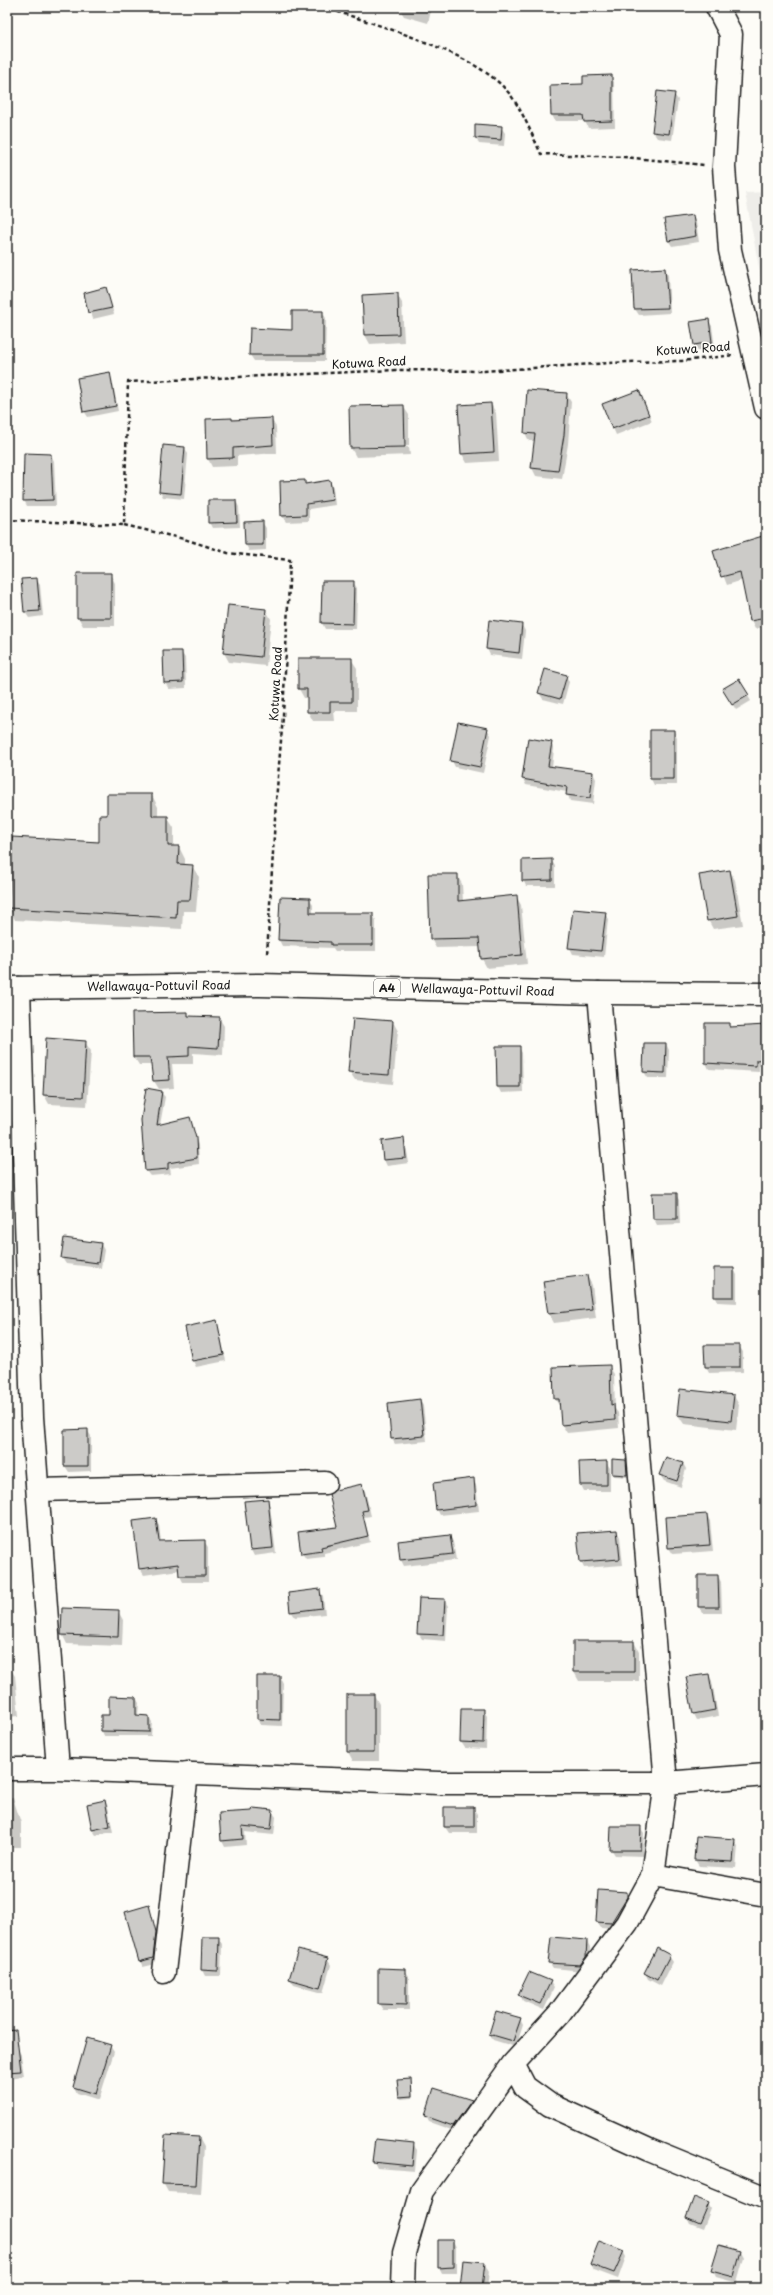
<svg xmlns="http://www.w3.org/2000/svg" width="773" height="2295" font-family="'Playpen Sans',sans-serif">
<rect width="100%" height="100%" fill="#fdfcf7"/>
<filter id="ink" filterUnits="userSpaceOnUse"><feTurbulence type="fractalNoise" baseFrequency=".025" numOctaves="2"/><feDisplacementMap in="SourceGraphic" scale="8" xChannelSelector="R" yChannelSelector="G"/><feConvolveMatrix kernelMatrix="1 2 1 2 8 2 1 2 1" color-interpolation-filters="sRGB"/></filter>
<g filter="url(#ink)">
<path fill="#eeede9" d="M766 192V304L745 193Z"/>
<path fill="#0003" d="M401 7H432L428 23 404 16 400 10Z
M611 76 614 82 615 127 588 128 585 121H555L552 115 584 85Z
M674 94 678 100 672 140 657 138 653 132Z
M476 125 501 127 505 133 504 146 479 144 476 138Z
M692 216 696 222 699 242 672 246 668 240Z
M665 269 668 275 670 313 639 315 635 309 633 271Z
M106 289 114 314 93 319 85 294Z
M397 294 402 303 404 342 370 344 365 335Z
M322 312 326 318 325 361H254L250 355Z
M708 320 712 326 715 348 698 351 694 345 691 323Z
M109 373 112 379 118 411 88 417 84 411Z
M639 391 652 421 616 435 603 405Z
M566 394 571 402 568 444 562 479 536 476 532 468 535 441H529L525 433Z
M491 404 496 413 499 461 467 463 462 454Z
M403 406 409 415V445L354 447V449L409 447 410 455 356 457 351 448Z
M271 419 276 427 277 453 237 456V466L212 467 208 459 207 420Z
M185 448 188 454 184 499 163 497 160 491Z
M51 455 54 461 56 506H27L24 500Z
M304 481 306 485 329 481 333 487 335 505 309 509V521L286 522 282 516Z
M236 501 239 507 240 527 212 528 209 522Z
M262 522 266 528V550L249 551 246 545Z
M766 536V626L755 629 751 621 743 580 727 585 714 552Z
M110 574 115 583V626H83L78 617Z
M36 579 40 585 43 616 29 618 25 612Z
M353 582 357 588 356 629H325L322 623Z
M266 610 271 619 266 666 229 662 224 653Z
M522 625 525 631 522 659 490 655 487 649Z
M181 652 185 658 186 688 169 689 165 683Z
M351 659 357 668V711H334L335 721H313L308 712V698H304L299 689Z
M766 674V686L763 675Z
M566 676 569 682 563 704 543 699 539 693Z
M739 681 751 701 736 710 724 690Z
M487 729 491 735 483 773 455 767 452 761Z
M674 731 677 737V785H654L651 779Z
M529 740 551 743 554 749 552 768 593 773 596 779 593 804 570 801 567 792 526 785 523 779Z
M152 795 158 807V816L167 817 174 828V847H179L185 859V865L192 866 199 877 196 911H183L182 929 15 920 9 908 13 838 100 843 108 816Z
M551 860 555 866V886H526L523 880Z
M730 871 735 880 743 925 713 929 708 920Z
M457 875 462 884 463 901 516 896 521 905 527 964 487 968 482 959 480 947 436 948 431 939Z
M310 899 313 905V914H372L376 920V951H335L333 948 282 946 279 940Z
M605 913 608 919 604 957 573 954 570 948Z
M187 1013 190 1017 219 1018 224 1026 223 1055 193 1053V1064H172L174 1088 159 1089 154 1081 152 1065H139L134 1057Z
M393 1022 398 1031 393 1084 355 1080 349 1071Z
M761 1023H766V1065L759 1066V1072L709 1069 706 1063V1024H730L732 1028 762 1027Z
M85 1042 91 1051 87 1106 49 1104 44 1095Z
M666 1044 669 1050 668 1078H648L644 1072Z
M519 1047 522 1053 523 1092 501 1093 498 1087Z
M161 1092 165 1097 160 1125 189 1118 198 1145 199 1164 170 1168 171 1174 150 1176 146 1171Z
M403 1139 406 1145 409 1163 387 1166 384 1160 382 1142Z
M653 1194H676L679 1200 680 1224 657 1225 654 1219Z
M101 1244 104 1250 101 1268 66 1264 62 1258Z
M734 1269 737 1275V1303L718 1302 715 1296Z
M587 1276 592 1285 596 1318 554 1323 549 1314Z
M216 1322 219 1328 226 1361 196 1367 193 1361Z
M739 1346 743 1352V1372L709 1373 706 1367Z
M609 1366 614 1374 615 1409 618 1413 619 1428 567 1433 562 1425 560 1407 555 1399Z
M734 1396 739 1405 736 1430 684 1424 678 1415Z
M420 1400 423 1406 427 1441 395 1444 392 1439Z
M87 1430 91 1436V1471L69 1472 65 1466Z
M625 1461 628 1477 614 1476 613 1473Z
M606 1462 610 1468V1491H584L581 1485 580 1463Z
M683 1463 686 1469 681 1487 664 1481 660 1475Z
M473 1480 476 1485 479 1511 440 1515 437 1509Z
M362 1485 365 1491 371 1516 364 1517 370 1542 324 1553V1557L306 1559 302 1553 338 1528Z
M267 1500 270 1506 276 1553 254 1556 251 1550 245 1502Z
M707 1515 710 1521 713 1551 673 1554 669 1548 667 1518Z
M156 1519 159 1525 161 1542 204 1541 208 1547V1582H183L180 1576 179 1570 144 1575 140 1569Z
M617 1531 620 1537 623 1565 584 1568 581 1562 578 1534Z
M450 1536 453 1542 456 1560 404 1566 401 1560 399 1542Z
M699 1576H718L721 1582 722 1613H703L699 1607Z
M319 1590 323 1596 325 1614 295 1617 291 1611Z
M444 1600 448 1606 446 1641 422 1639 418 1633Z
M118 1611 123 1620 122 1646 67 1644 62 1634Z
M634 1642 639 1651V1681H579L574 1672Z
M7 1670H11L15 1676 19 1716 7 1717Z
M709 1675 712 1681 718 1716 697 1720 694 1714Z
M258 1677H280L283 1683 282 1726 261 1725 258 1719Z
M374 1695 379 1704V1761H353L348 1752Z
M136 1698 139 1703 138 1716 149 1717 152 1722 151 1736H104L102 1731 110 1716Z
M462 1710H483L487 1716 486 1749 465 1748 461 1742Z
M13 1798 21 1823V1847H7V1799Z
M105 1801 108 1807 113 1832 96 1835 92 1829Z
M445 1808H473L477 1814V1833H449L445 1827Z
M272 1811 276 1817 274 1835 245 1832 246 1845 225 1847 222 1841 220 1814Z
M640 1827 644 1833 643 1856 615 1855 611 1849Z
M734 1840 738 1846 736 1868 699 1866 695 1860Z
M627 1893 630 1899 615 1929 601 1928 597 1922Z
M148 1907 159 1939 156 1964 143 1967 140 1961Z
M218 1938 222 1944 221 1976H205L202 1970Z
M587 1941 590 1947 589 1964 583 1971 553 1968 549 1962Z
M657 1950 669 1956 673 1962 661 1986 648 1979 645 1973Z
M327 1959 331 1965 323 1993 294 1985 290 1979Z
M405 1970 409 1976V2010H383L379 2004Z
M550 1982 554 1988 544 2010 523 2001 520 1995Z
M520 2019 523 2025 516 2047 493 2040 490 2034Z
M110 2046 114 2052 99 2100 77 2093 74 2087Z
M18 2049 21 2055 24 2076 7 2078V2050Z
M411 2080 413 2098 401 2099 400 2097Z
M471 2101 474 2107 457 2132 429 2122 426 2116Z
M199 2138 204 2147 201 2194 168 2192 163 2183Z
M413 2144 417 2150 415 2171 377 2168 374 2162Z
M708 2203 711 2209 703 2229 690 2224 687 2218Z
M453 2241 456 2247V2273H442L439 2267Z
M623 2251 626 2257 618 2279 594 2270 591 2264Z
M741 2252 744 2258 737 2283 716 2277 713 2271Z
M484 2263 489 2271 487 2288H461Z"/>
<path fill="#cccbc8" stroke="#1c1c1c" d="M612 75V121L584 122 583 115H551L550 85 583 84V76Z
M657 91 675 93 669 134 652 132Z
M475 124 502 126 501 140 475 138Z
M693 215 696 236 668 241 664 219Z
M665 268 668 308 634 309 632 270Z
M106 287 112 308 88 313 84 293Z
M398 293 399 334 364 335 362 295Z
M292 311H323V355H249L250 328 292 330Z
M709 319 712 342 694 345 690 322Z
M110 372 116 406 83 412 77 378Z
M527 390 567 393 564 435 558 471 531 468 535 434 524 433Z
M639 390 649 415 612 429 602 404Z
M491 403 494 452 461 454 458 405Z
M404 405 405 447 350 448 349 406Z
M232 418V420L272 418 273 445 233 448V458L207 459 206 419Z
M163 445 185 447 181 494 159 492Z
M24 453 51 454 53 500 23 501Z
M305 480V484L330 480 333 500 306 504V515L281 516 280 481Z
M208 500H236L237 522 208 523Z
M263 521V545H245L244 522Z
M766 535V618L750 621 740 572 721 577 713 551Z
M77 573H111V618H77Z
M37 578 40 611 24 612 21 579Z
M322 581H354L353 624 321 623Z
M228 605 266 609 261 657 223 653Z
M489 620 522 624 519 653 486 649Z
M163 651H182L183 682 164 683Z
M298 658H352V702H330V712H307V689H298Z
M545 669 567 675 560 699 538 693Z
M739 679 749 695 732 705 722 689Z
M458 722 488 728 480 767 450 761Z
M650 730H674V779H650Z
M528 738 552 742 548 766 593 772 590 798 566 795 567 787 522 779Z
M107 794H152V816H168V846H179L178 864 193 865 190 900H177L176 918 8 908 12 837 99 842V815H107Z
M552 859V880L522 881V860Z
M730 870 738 916 707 921 699 875Z
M428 874H458V901L517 895 522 955 481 959 479 938 430 939Z
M280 897 310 898V913H373V945H331V942L278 940Z
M573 909 606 912 601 951 568 948Z
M188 1012V1016L220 1017 218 1048 189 1046V1056L168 1057 170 1080 153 1081 150 1057H133L132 1013Z
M353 1018 393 1021 389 1075 348 1072Z
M705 1023H730V1027L766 1025V1059L756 1060V1066L705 1063Z
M46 1038 86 1041 83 1097 43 1095Z
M644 1043H666L665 1073 643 1072Z
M496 1046H520V1087H497Z
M146 1088 162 1091 157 1125 190 1117 196 1138 197 1158 168 1163V1169L145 1171 141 1120Z
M404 1138 406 1158 383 1160 381 1141Z
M652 1193H677V1219H653Z
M64 1238 101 1243 98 1263 61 1258Z
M714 1268H734V1297H714Z
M587 1275 592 1309 548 1314 543 1281Z
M217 1320 224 1355 192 1361 185 1327Z
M704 1345H740V1367H705Z
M610 1365 611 1405 614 1404 615 1420 561 1425 559 1399H554L553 1367Z
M680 1389 734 1395 731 1421 677 1415Z
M420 1399 424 1436 391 1439 388 1403Z
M88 1429V1466H64V1430Z
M666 1457 683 1463 677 1481 659 1475Z
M612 1459 626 1460 627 1475 612 1474Z
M607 1461V1485H580L579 1462Z
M474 1478 476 1505 436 1510 433 1483Z
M362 1484 368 1510 362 1511 368 1536 321 1547 322 1551 301 1554 298 1532 337 1527 329 1494 335 1490Z
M268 1499 273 1548 250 1550 244 1501Z
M707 1514 710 1545 668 1548 666 1517Z
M156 1518 159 1541 205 1540V1576H179L178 1564 139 1569 133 1521Z
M617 1530 620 1559 580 1562 577 1533Z
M450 1535 453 1554 400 1560 398 1541Z
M698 1575H718L719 1607H698Z
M320 1589 322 1608 290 1612 288 1593Z
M419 1598 445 1599 443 1635 417 1634Z
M62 1608 119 1610 118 1637 61 1635Z
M573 1641H634V1672H573Z
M709 1674 715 1710 693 1714 686 1677Z
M257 1676H280V1720L257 1719Z
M347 1694H374V1752H347Z
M109 1696 136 1697V1715L149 1716V1732L101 1731V1715H109Z
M461 1709H484L483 1743 460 1742Z
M105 1800 110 1826 92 1830 87 1804Z
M444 1807H474V1827H444Z
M253 1808 273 1810 271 1829 242 1826 243 1839 221 1841 219 1813 252 1811Z
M611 1826H641L640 1850H610Z
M696 1836 735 1839 733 1862 694 1860Z
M598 1890 627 1892V1897L611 1923 596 1922Z
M149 1905 156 1932 153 1958 139 1962 125 1912Z
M202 1937H219L218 1971 201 1970Z
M551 1937 587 1940 586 1957 580 1965 548 1963Z
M657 1948 670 1955 657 1980 644 1973Z
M298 1950 328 1958 320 1988 289 1979Z
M378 1968 406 1969V2005L378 2004Z
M529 1972 551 1981 540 2004 518 1995Z
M496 2011 521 2018 513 2041 489 2034Z
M16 2030 21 2071 7 2072V2031Z
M87 2038 111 2045 96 2094 73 2087Z
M411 2079 412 2096 399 2097 397 2080Z
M434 2088 472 2100 453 2126 425 2116Z
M165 2135 199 2137 196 2185 162 2184Z
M375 2139 414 2143 412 2166 372 2162Z
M694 2197 709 2203 700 2224 686 2218Z
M438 2240H453V2267L438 2268Z
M599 2241 624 2251 614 2273 590 2264Z
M719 2245 741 2251 734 2277 711 2271Z
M463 2260 485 2262 482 2288H460Z"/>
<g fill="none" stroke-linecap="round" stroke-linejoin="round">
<defs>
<path id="minor" d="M717 7 731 34 724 167 730 250 766 408
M19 988 32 1417 58 1769
M599 993 666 1783 653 1875 766 1895
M38 1490 325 1483
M7 1769H58L439 1783H666L766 1775
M164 1972 187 1773
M513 2064 525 2087 550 2105 649 2150 766 2198
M403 2288 404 2253 422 2191 513 2064 559 2014 627 1923 653 1875"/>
<g id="highway">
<path id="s1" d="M7 988 259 985 599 993 766 994"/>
</g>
</defs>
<use href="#minor" stroke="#1c1c1c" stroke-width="25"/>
<use href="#highway" stroke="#1c1c1c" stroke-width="25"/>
<path stroke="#1c1c1c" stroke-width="2.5" stroke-dasharray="4 3" stroke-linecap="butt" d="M324 7C375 25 474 51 508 92 521 107 532 135 541 154L624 157 704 165
M7 520 124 525 128 382 396 370 483 371 627 362 682 361 735 355
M124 525 184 539 228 553 290 560 283 716 276 801 267 955"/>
<use href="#minor" stroke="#fdfcf7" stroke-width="22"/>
<use href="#highway" stroke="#fdfcf7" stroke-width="22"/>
</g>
</g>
<g text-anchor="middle" stroke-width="3" stroke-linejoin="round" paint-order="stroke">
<rect fill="#fdfcf7" stroke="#605f5e" stroke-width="1" x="374" y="979" width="26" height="18" rx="3"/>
<g font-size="11" font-weight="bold" fill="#1c1c1c">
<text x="387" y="992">A4</text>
</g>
<g font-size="12" fill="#1c1c1c" stroke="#fdfcf7">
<text transform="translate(693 349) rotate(-4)" y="4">Kotuwa Road</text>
<text transform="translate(369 363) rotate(-3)" y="4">Kotuwa Road</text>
<text transform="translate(276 684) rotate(-87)" y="4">Kotuwa Road</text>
<text dy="4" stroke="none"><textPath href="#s1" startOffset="152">Wellawaya-Pottuvil Road</textPath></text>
<text dy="4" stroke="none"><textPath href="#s1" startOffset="476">Wellawaya-Pottuvil Road</textPath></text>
</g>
</g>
<rect width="773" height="2295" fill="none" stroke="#fdfcf7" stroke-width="24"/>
<rect x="12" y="12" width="749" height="2271" fill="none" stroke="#1c1c1c" stroke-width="1.5" filter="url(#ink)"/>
</svg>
